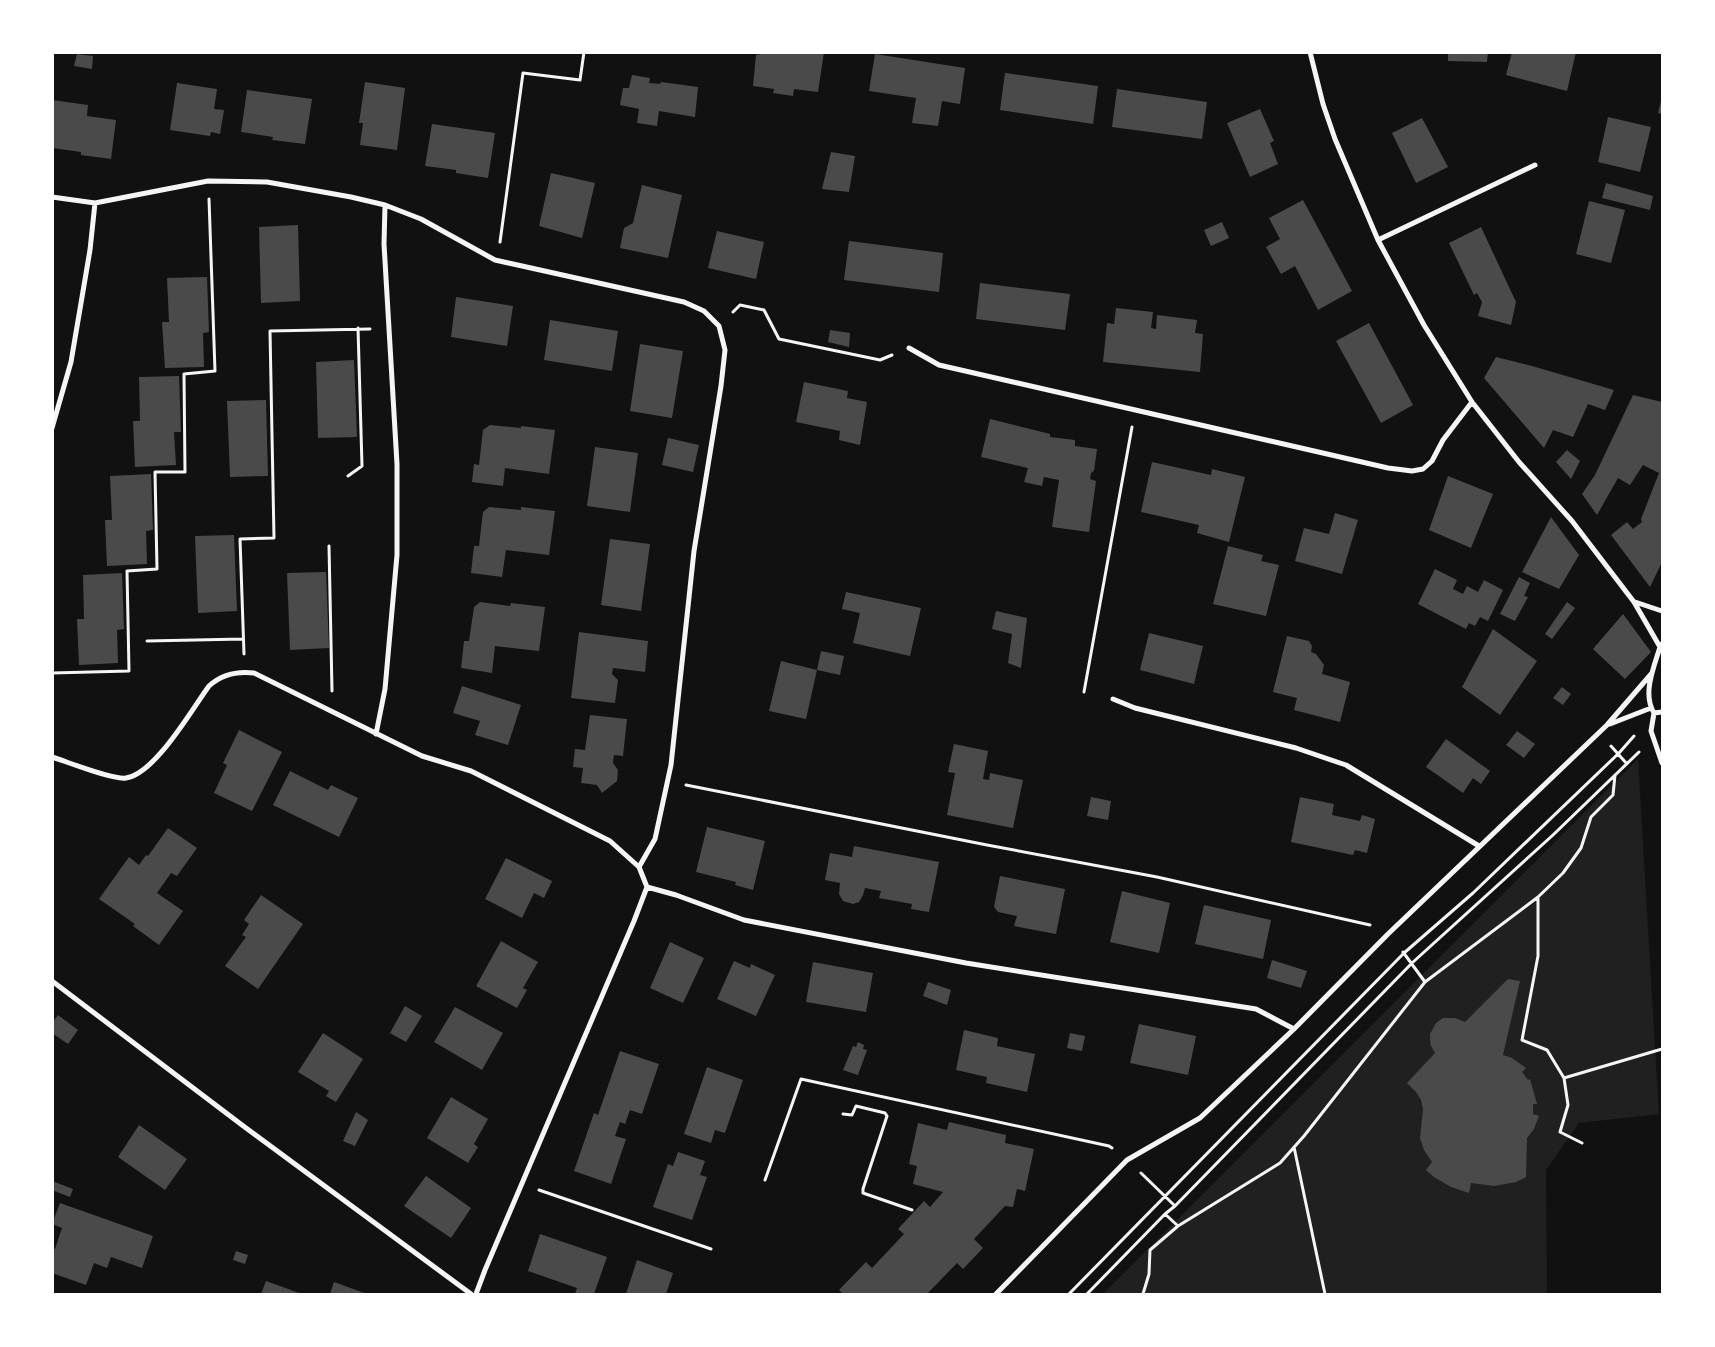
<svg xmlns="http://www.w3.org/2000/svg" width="1715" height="1347" font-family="'Asap Condensed',sans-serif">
<rect width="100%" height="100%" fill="#111"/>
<path fill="#202020" d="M1638 759 1659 1114 1579 1123 1546 1170 1547 1294H1103Z"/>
<path fill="#4a4a4a" d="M767 52H824L818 92 794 89 793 96 773 93 774 89 753 86 756 55Z
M1448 52H1488L1487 62 1448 61Z
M1512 52H1576L1567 91 1506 75Z
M77 54 93 56 92 69 74 66Z
M875 54 965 68 960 104 942 101 938 126 912 123 916 98 869 91Z
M1005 73 1098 86 1093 124 1000 110Z
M632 75 650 78 649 83 660 84 661 82 698 87 695 117 659 111 657 126 637 123 639 109 620 105 623 88H629Z
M365 82 405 88 397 150 360 145 363 123H359Z
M177 83 217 89 214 109 224 110 220 134 211 132 210 136 170 130Z
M1117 89 1207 102 1202 139 1112 127Z
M247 90 312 99 305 144 272 140 273 137 241 132Z
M1662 97V114L1658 113Z
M52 100 88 105 87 116 116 120 111 159 81 155V152L52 148Z
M1260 109 1274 141 1270 143 1278 164 1250 177 1227 123Z
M1608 117 1651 127 1640 172 1598 162Z
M1422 118 1448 167 1416 183 1392 133Z
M432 124 495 133 488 178 456 173V170L425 166Z
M831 152 855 156 849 192 822 189Z
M551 173 595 183 582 238 539 226Z
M1606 183 1653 196 1650 210 1602 198Z
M642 185 682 195 668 258 620 248 624 228 633 223Z
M1303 200 1352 291 1318 310 1295 266 1281 274 1266 247 1280 239 1269 218Z
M1589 201 1625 210 1611 263 1576 254Z
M1222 222 1229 238 1211 246 1204 230Z
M298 225 300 301 261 303 259 227Z
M1481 227 1516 302 1511 325 1478 316 1482 302 1477 293 1474 295 1449 243Z
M717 231 764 242 756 279 708 268Z
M849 241 943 253 939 292 844 280Z
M207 277 209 332 203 333 204 367 165 368 162 322H169L167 278Z
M980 283 1070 294 1065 330 976 319Z
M456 297 513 306 507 346 451 337Z
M1116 308 1153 312 1151 328 1156 329 1157 315 1197 320 1195 333 1203 334 1200 372 1103 362 1107 323 1114 324Z
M550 320 618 331 612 371 544 360Z
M1369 323 1413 405 1381 423 1336 341Z
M830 330 850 333 849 347 828 342Z
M640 344 683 351 672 418 630 411Z
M1496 357 1532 366 1614 390 1605 410 1588 404 1573 437 1553 430 1544 448 1484 378Z
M354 360 357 437 318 438 316 362Z
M179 376 181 432H174L176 465 135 467 133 421H140L139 377Z
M804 382 848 391 847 398 867 402 860 445 839 440 840 431 796 422Z
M1633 395 1662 402V562L1650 587 1611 535 1627 522 1633 529 1642 522 1641 519 1659 473 1643 465 1630 485 1618 478 1597 515 1582 494 1595 475Z
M266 400 268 476 230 477 227 401Z
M990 419 1050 434V437L1075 440V446L1097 449 1094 471 1091 473 1090 479 1096 481 1089 532 1052 527 1059 480 1044 477 1042 486 1024 482 1028 468 981 457Z
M490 425 521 428V426L555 430 549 474 505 468 503 486 472 482 474 464 479 465 483 430Z
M668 438 699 445 693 472 662 465Z
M595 447 638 453 630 512 587 506Z
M1567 450 1580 461 1571 479 1556 462Z
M1152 462 1211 475 1212 469 1245 477 1229 542 1197 533 1199 525 1141 512Z
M151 474 153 530 146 531 147 564 107 566 105 520H112L110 476Z
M1448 476 1493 494 1471 548 1429 530Z
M489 507 521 510V507L555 511 549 555 506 550 502 577 471 573 474 546H479L483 512Z
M1335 513 1358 520 1342 574 1295 561 1304 528 1329 534Z
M1551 517 1579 555 1559 589 1522 572Z
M234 535 237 611 198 613 195 536Z
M610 539 650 544 641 611 601 605Z
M1228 546 1263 555 1261 561 1279 565 1266 616 1213 604Z
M1435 569 1457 580 1453 589 1463 594 1467 586 1478 592 1484 580 1503 590 1488 621 1480 617 1475 626 1469 623 1466 629 1418 604Z
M326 572 329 648 290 650 287 573Z
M122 573 124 629 117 630 118 663 79 665 77 619H84L83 575Z
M1519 577 1530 583 1524 596 1528 597 1515 621 1500 614Z
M846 592 921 608 910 656 853 643 860 613 842 609Z
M480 602 510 606 511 603 545 607 539 651 495 646 492 673 461 668 464 641H469L474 607Z
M1567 602 1575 608 1552 639 1545 634Z
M996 611 1027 618 1021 668 1008 663 1012 634 992 629Z
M1623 614 1651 652 1625 679 1593 649Z
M1493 629 1537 661 1500 715 1462 687Z
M579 632 648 641 645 672 613 668 612 674 618 680 615 703 571 698Z
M1149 633 1203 646 1194 684 1140 670Z
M1287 636 1309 641 1312 646 1311 652 1316 654 1324 665 1322 674 1350 682 1340 722 1294 710 1297 698 1273 692Z
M821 651 844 656 840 675 817 670Z
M781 661 817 670 806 719 769 711Z
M462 686 521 705 508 745 475 735 480 721 453 713Z
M1562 687 1571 694 1563 705 1553 698Z
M590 715 627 719 623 756 614 755 613 763 618 770 617 781 602 793 597 785 581 783 583 768 573 767 575 749 585 750Z
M239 730 282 752 252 811 214 793 227 765 223 763Z
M1517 731 1535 744 1524 758 1506 745Z
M1446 739 1490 771 1481 784 1473 778 1463 793 1426 767Z
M954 744 988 751 983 779 989 780 990 773 1023 780 1013 828 947 815 955 773 948 772Z
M290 771 328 790 331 785 358 798 339 837 273 805Z
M1091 797 1111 801 1108 820 1087 816Z
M1300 797 1334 804 1332 815 1360 821 1362 815 1375 819 1367 853 1355 850 1353 855 1291 842Z
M707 827 765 841 753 890 735 885 736 882 696 872Z
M168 828 197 848 177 876 171 873 157 893 183 911 159 945 133 926 135 924 99 899 129 857 139 865 146 855 148 856Z
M854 846 939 862 929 912 911 909 912 904 879 898 881 891 865 888 863 895 859 902 853 904 843 901 839 894 840 883 825 880 830 853 852 857Z
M506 858 552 881 544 898 534 893 522 918 485 899Z
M1000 876 1065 889 1056 934 1014 926 1017 916 998 912 994 907Z
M1122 891 1170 903 1159 953 1110 942Z
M261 895 303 924 258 989 225 966 246 937 242 935 249 924 244 920Z
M1204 905 1271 920 1263 959 1195 944Z
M501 941 538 962 523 988 527 990 517 1008 476 986Z
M670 942 704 958 683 1003 650 988Z
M1272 960 1307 971 1301 988 1267 978Z
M734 961 750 968 751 964 775 975 756 1016 717 999Z
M813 962 873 973 866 1012 806 1002Z
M1508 979 1520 981 1503 1055 1512 1058 1526 1068 1522 1072 1528 1080 1530 1079 1537 1104H1533V1114L1539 1116 1534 1129 1527 1138 1526 1177 1516 1182 1494 1186 1471 1183 1469 1193 1451 1187 1434 1177 1426 1170 1432 1162 1424 1150 1420 1138 1423 1109 1421 1100 1416 1092 1407 1083 1435 1053 1431 1046 1430 1040V1034L1436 1023 1443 1018H1455L1465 1022Z
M928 982 951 990 947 1005 923 996Z
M405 1006 422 1016 406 1042 390 1033Z
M455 1007 503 1033 482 1070 434 1042Z
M58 1015 78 1030 68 1044 52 1033V1023Z
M1139 1024 1196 1036 1188 1075 1130 1063Z
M964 1030 998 1038 997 1046 1035 1054 1027 1092 986 1083 987 1077 956 1070Z
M323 1033 363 1059 336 1102 326 1096 329 1091 298 1072Z
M1070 1033 1085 1036 1082 1051 1067 1048Z
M858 1042 864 1045 863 1049 867 1050 858 1075 843 1070 853 1046 856 1047Z
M620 1051 659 1064 642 1114 630 1110 625 1124 620 1122 615 1136 626 1139 611 1184 574 1171 594 1113 598 1115Z
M707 1067 743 1080 725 1133 715 1130 711 1143 684 1134Z
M451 1097 488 1119 474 1144 478 1147 468 1163 427 1138Z
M356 1112 368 1120 355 1146 343 1141Z
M949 1122 1006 1135 1005 1143 1034 1149 1025 1191 1017 1189 1013 1207 1005 1206 974 1239 983 1248 963 1269 957 1263 927 1294H843L839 1290 866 1262 872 1268 904 1234 898 1229 924 1201 930 1207 943 1192 913 1184 917 1166 909 1164 918 1123 947 1130Z
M139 1125 187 1159 165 1190 118 1157Z
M678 1152 705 1161 700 1175 707 1177 692 1220 653 1207 668 1164 673 1166Z
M426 1176 471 1208 451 1238 404 1206Z
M52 1181 73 1189 70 1197 52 1190Z
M60 1203 153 1236 142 1268 111 1257 107 1268 94 1263 86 1285 52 1273V1248L55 1249 62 1228 52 1224Z
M540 1234 607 1257 594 1294H575L577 1288 528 1271Z
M236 1251 248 1255 245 1264 233 1260Z
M637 1260 673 1273 666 1294H626Z
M266 1281 302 1294H261Z
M334 1282 367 1294H330Z"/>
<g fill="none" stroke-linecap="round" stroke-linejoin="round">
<path stroke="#f5f5f5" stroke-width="3" d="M500 242 523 73 580 80 584 52
M733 312 740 305 764 310 779 339 880 360 892 355
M348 476 362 466 358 328
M329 546 332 691
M147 641 243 639
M244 654 240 539 274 538 270 331 370 329
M52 673 129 671 127 571 157 569 155 472H185L184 374 215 371 209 199
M1084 692 1132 427
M1611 746 1627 764
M686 785 987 845 1157 877 1370 925
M1538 897V956L1522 1040 1547 1050 1564 1078 1568 1105 1560 1132 1582 1143
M1403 952 1425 982
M1564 1078 1662 1049
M843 1114 852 1115 856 1106 885 1113 887 1116 863 1189V1193L912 1210
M1294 1147 1325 1294
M1141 1173 1175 1206 1165 1214 1178 1226
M765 1180 801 1079 1109 1146 1112 1148
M539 1190 711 1249
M1175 1206 1412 963 1553 835 1639 752
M1069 1294 1404 953 1473 893 1619 753 1634 736
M1087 1294 1165 1214
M1143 1294 1149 1274 1150 1250 1178 1226 1280 1163 1304 1136 1425 982 1538 897 1563 873 1581 848 1591 817 1613 795 1615 775"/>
<path stroke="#f5f5f5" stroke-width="5" d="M1310 52 1323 104 1335 139 1378 240 1424 325 1472 402 1519 462 1572 521 1634 602 1660 647
M52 197 95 203 208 181 267 182 351 197 385 205 421 219 495 260 684 302 704 311 719 326 725 350 721 386 694 551 671 765 655 839 639 867
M1378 240 1535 165
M909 348 939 365 1388 468 1412 471 1423 469 1432 461 1443 440 1472 402
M52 428 71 362 90 250 95 203
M1635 602 1662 611
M1113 699 1135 708 1296 748 1346 765 1479 846
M1654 713C1642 694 1654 667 1660 647L1662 644
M1654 713 1651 731 1662 763
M1654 713 1662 712
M1610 724 1651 708
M376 734 385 689 397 555V464L384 244 385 205
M52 757C68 762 112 780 126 778 155 774 192 709 209 686 222 674 237 671 254 673L422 756 471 771 610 841 639 867 647 887 634 921 485 1270 476 1294
M647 887 676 895 744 920 966 963 1256 1009 1294 1029
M52 981 242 1125 471 1294
M996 1294 1127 1160 1200 1118 1294 1029 1388 934 1607 725 1652 673"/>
</g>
<rect width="1715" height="1347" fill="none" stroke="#ffffff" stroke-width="108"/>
</svg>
